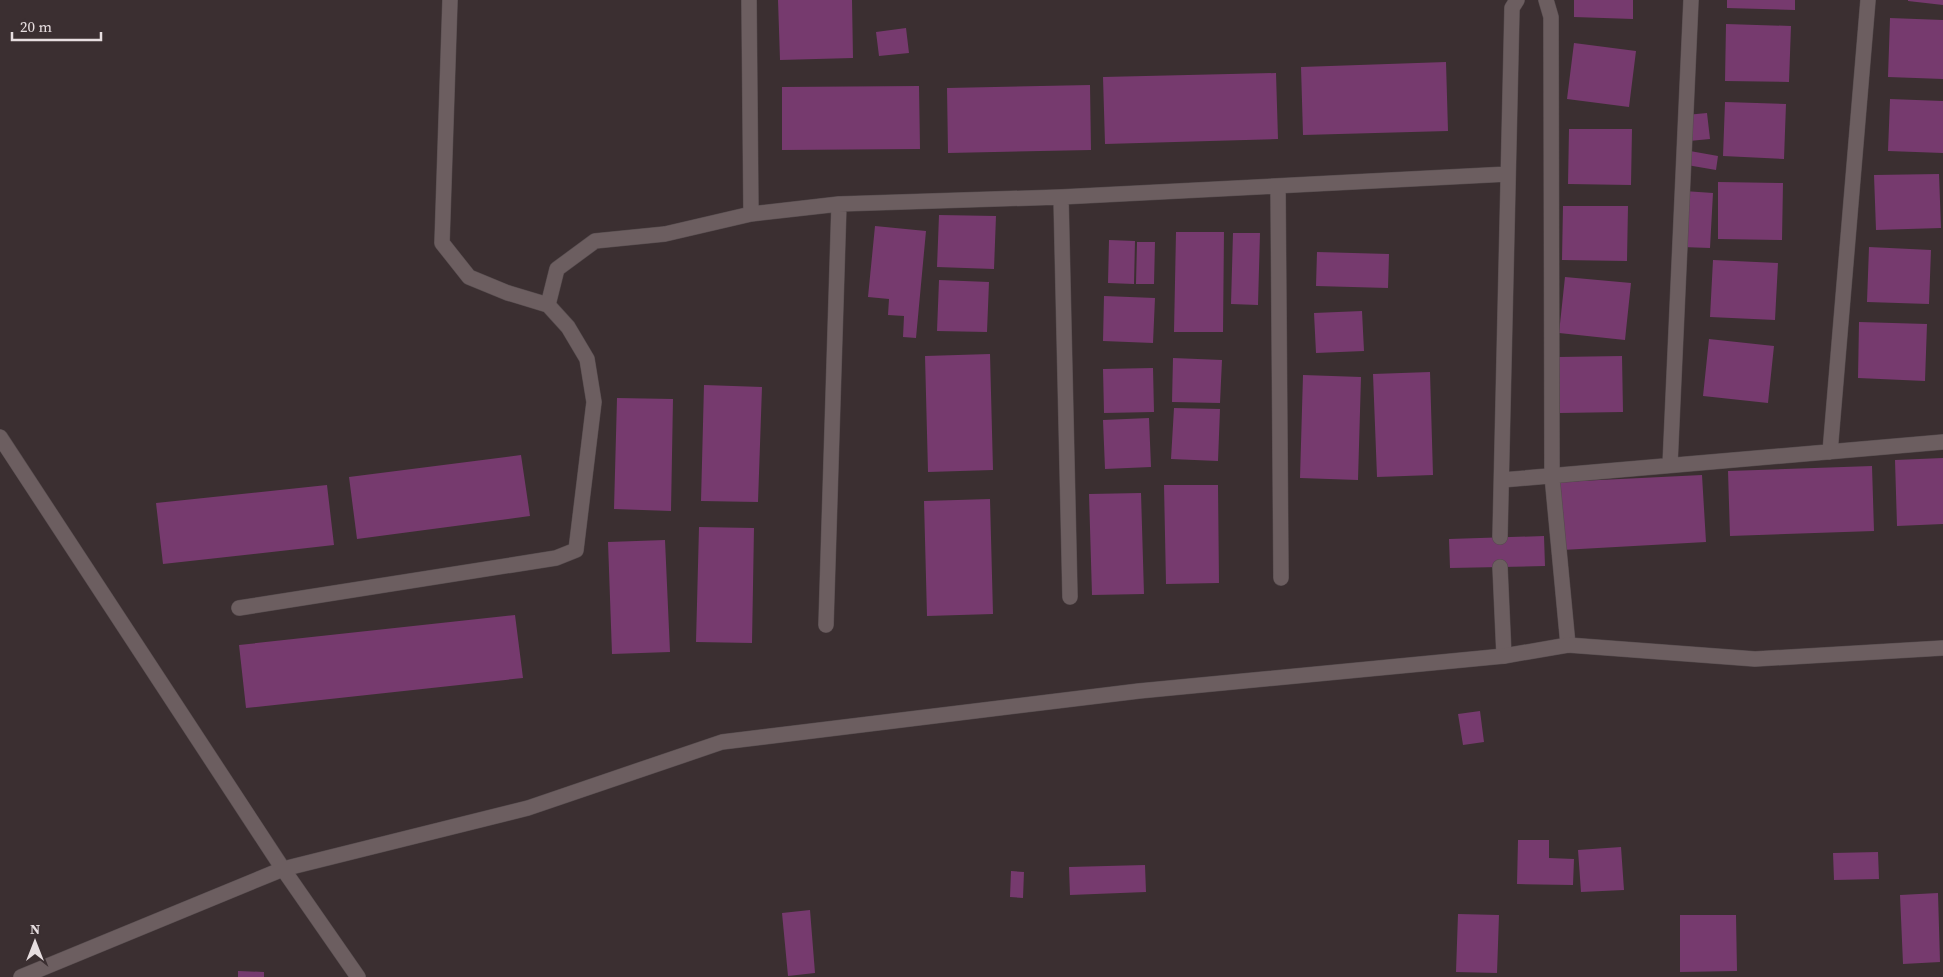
<svg xmlns="http://www.w3.org/2000/svg" width="1943" height="977" font-family="'Source Serif 4',serif">
<rect width="100%" height="100%" fill="#3b2f31"/>
<path fill="#763a6e" d="M778 0H852L853 58 780 60Z
M1574 0H1633V19L1574 17Z
M1727 0H1795V10L1727 8Z
M1908 0H1943V5L1908 1Z
M1890 18 1943 20V79L1888 77Z
M1726 24 1791 26 1789 82 1725 81Z
M906 28 909 53 879 56 876 32Z
M1574 43 1636 51 1629 107 1567 99Z
M1446 62 1448 131 1303 135 1301 67Z
M1276 73 1278 139 1105 144 1103 77Z
M1090 85 1091 150 948 153 947 88Z
M919 86 920 149 782 150V87Z
M1890 99 1943 101V153L1888 151Z
M1725 102 1786 104 1784 159 1723 156Z
M1707 113 1710 139 1689 141 1686 115Z
M1569 129H1632L1631 185 1568 184Z
M1690 151 1718 156 1716 170 1687 165Z
M1939 174 1941 228 1876 230 1874 175Z
M1718 182 1783 183 1782 240 1718 239Z
M1684 191 1713 193 1710 248 1682 247Z
M1563 206H1628L1627 261 1562 260Z
M939 215 996 216 994 269 937 267Z
M875 226 926 231 916 338 903 337 904 316 888 315 889 299 868 297Z
M1176 232H1224L1223 332H1174Z
M1233 233H1260L1258 305 1231 304Z
M1109 240 1135 241 1134 284 1108 283Z
M1137 242H1155L1154 284H1136Z
M1869 247 1931 250 1929 304 1867 302Z
M1317 252 1389 254 1388 288 1316 286Z
M1713 260 1778 263 1775 320 1710 317Z
M1565 277 1631 283 1625 340 1559 333Z
M939 280 989 282 987 332 937 331Z
M1104 296 1155 298 1153 343 1103 341Z
M1362 311 1364 351 1316 353 1314 313Z
M1859 322 1927 324 1925 381 1858 378Z
M1709 339 1774 346 1768 403 1703 396Z
M990 354 993 470 928 472 925 356Z
M1622 356 1623 412 1560 413 1559 357Z
M1173 358 1222 360 1220 403 1172 402Z
M1153 368 1154 412 1104 413 1103 369Z
M1430 372 1433 475 1377 477 1373 374Z
M1303 375 1361 377 1358 480 1300 478Z
M704 385 762 387 758 502 701 501Z
M617 398 673 399 671 511 614 509Z
M1174 408 1220 409 1218 461 1171 459Z
M1149 418 1151 467 1105 469 1103 420Z
M521 455 530 516 357 539 349 477Z
M1943 458V524L1897 526 1895 460Z
M1872 466 1874 531 1730 536 1728 471Z
M1702 475 1706 542 1562 550 1559 482Z
M327 485 334 545 163 564 156 503Z
M1164 485H1218L1219 583 1166 584Z
M1141 493 1144 594 1092 595 1089 494Z
M990 499 993 614 927 616 924 501Z
M699 527 754 528 752 643 696 642Z
M1544 536 1545 566 1450 568 1449 539Z
M665 540 670 652 612 654 608 542Z
M515 615 523 678 246 708 239 645Z
M1480 711 1484 742 1463 745 1458 714Z
M1518 840H1549V858L1574 859 1573 885 1517 884Z
M1621 847 1624 890 1581 892 1578 850Z
M1878 852 1879 879 1834 880 1833 853Z
M1145 865 1146 892 1070 895 1069 867Z
M1011 871 1024 872 1023 898 1010 897Z
M1938 893 1940 962 1903 964 1900 895Z
M810 910 815 973 788 976 782 913Z
M1458 914 1499 915 1497 973 1456 972Z
M1680 915H1736L1737 971 1680 972Z
M238 971 264 972V977H238Z"/>
<g fill="none" stroke-linecap="round" stroke-linejoin="round">
<defs>
<path id="service" d="M749 0 751 214
M1546 0 1551 17 1552 476 1568 645
M1278 186 1281 578
M1061 197 1070 597
M548 305 557 269 595 241 665 234 751 214 839 204 1061 197 1508 174
M1830 452 1868 0
M1670 465 1691 0
M1502 480 1943 442
M1500 537 1512 8 1517 0
M1500 567 1504 656
M239 608 556 558 576 550 594 402 587 359 568 327 548 305 508 293 469 277 442 243 450 0
M826 625 839 204"/>
<path id="minor" d="M0 437 283 869 358 977
M21 977 283 869 528 808 722 742 1139 691 1504 656 1568 645 1755 659 1943 648"/>
</defs>
<use href="#service" stroke="#554b4d" stroke-width="16"/>
<use href="#minor" stroke="#554b4d" stroke-width="16"/>
<use href="#service" stroke="#6c5e60" stroke-width="15"/>
<use href="#minor" stroke="#6c5e60" stroke-width="15"/>
</g>
<g transform="translate(35 942)" stroke="#3b2f31" stroke-width="4" paint-order="stroke">
<path d="M0-4L9 19L0 12L-9 19Z" fill="#e7dee0"/>
<text y="-8" font-size="14" font-weight="bold" text-anchor="middle" fill="#e7dee0">N</text>
</g>
<path d="M12 32v8h89v-8" fill="none" stroke="#e7dee0" stroke-width="2.5"/>
<text x="20" y="32" font-size="15" fill="#e7dee0" stroke="#3b2f31" stroke-width="4" paint-order="stroke">20 m</text>
</svg>
